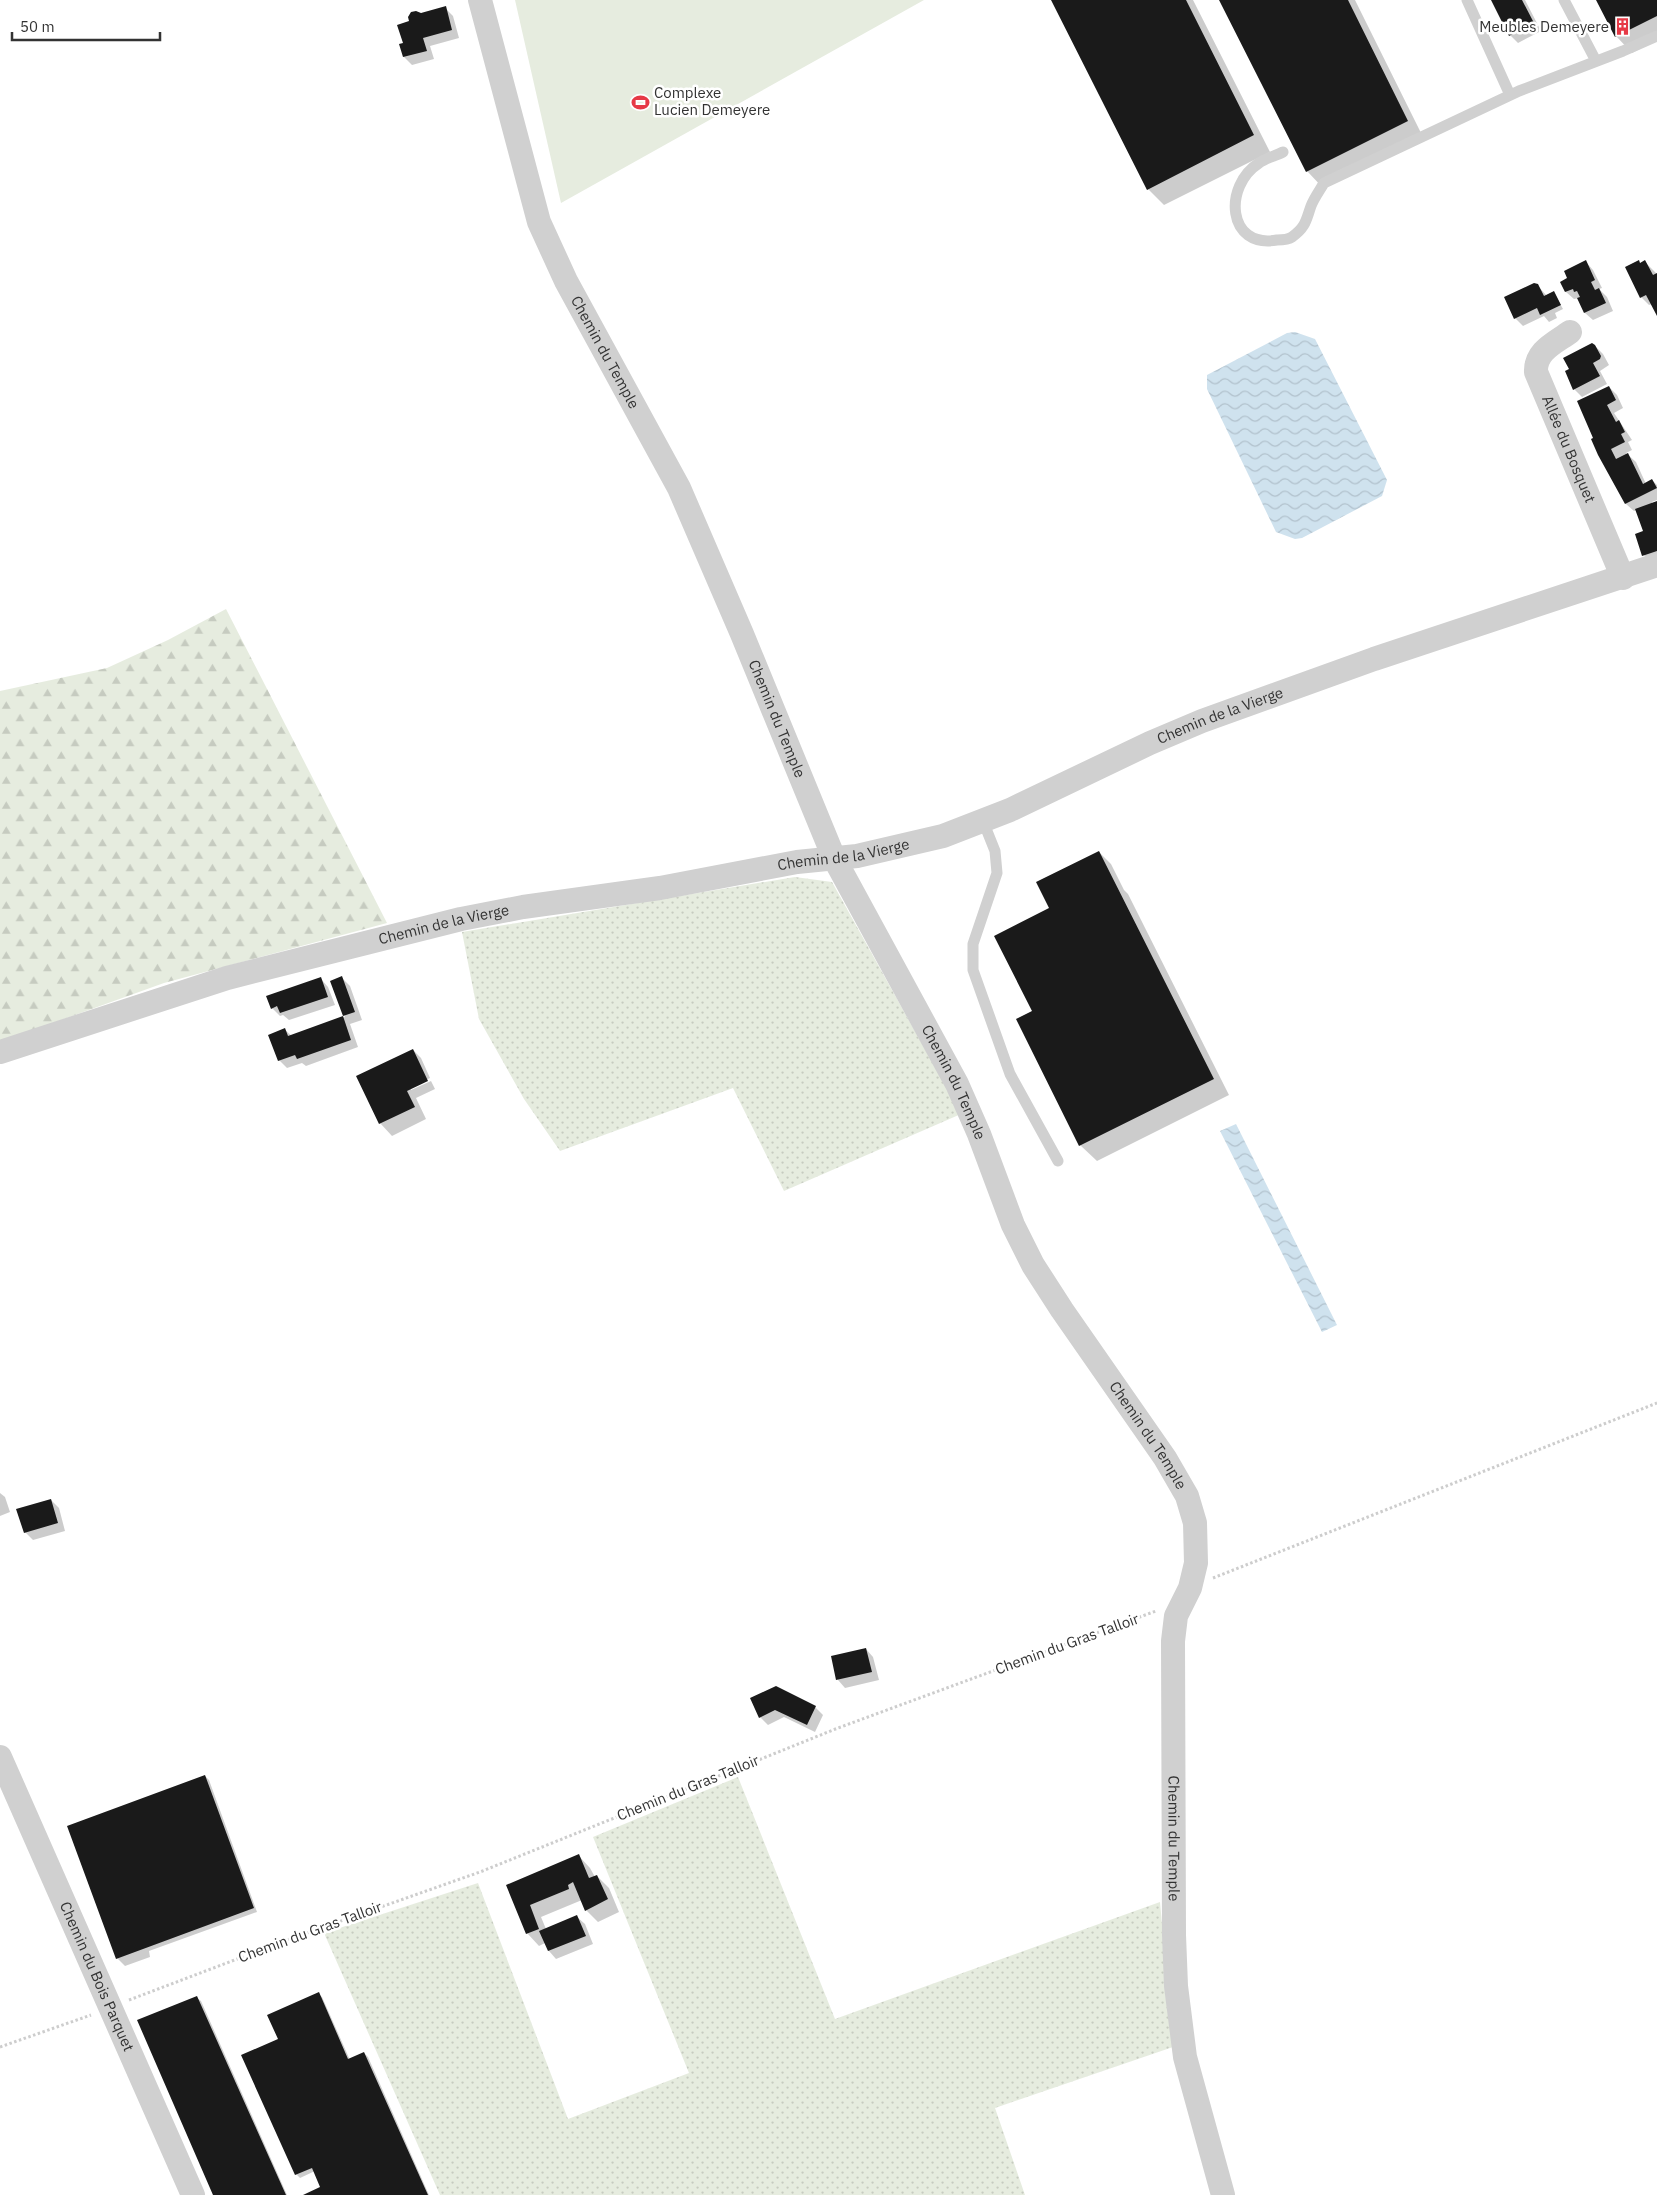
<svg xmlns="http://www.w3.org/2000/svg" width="1657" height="2195" font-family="'IBM Plex Sans',sans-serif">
<defs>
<pattern id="grass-dots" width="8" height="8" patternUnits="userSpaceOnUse" patternTransform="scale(1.25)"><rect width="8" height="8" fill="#e6ecdf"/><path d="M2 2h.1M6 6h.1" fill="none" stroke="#c6cbc0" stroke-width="1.8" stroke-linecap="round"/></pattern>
<pattern id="forest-firs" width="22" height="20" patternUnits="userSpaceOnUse" patternTransform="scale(1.25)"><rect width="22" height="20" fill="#e6ecdf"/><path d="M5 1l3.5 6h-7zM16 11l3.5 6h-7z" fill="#c6cbc0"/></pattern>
<pattern id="water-waves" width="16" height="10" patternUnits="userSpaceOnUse" patternTransform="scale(1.25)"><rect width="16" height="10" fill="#cfe2ee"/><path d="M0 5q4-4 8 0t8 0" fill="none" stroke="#b2c2cd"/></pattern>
</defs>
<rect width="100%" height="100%" fill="#fff"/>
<path fill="url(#grass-dots)" d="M795 877 832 882 961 1114 784 1191 733 1088 560 1151 524 1099 479 1019 462 932Z
M738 1777 835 2019 1160 1902 1173 2047 995 2108 1025 2195H440L324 1933 478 1883 568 2119 689 2073 593 1837Z"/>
<path fill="url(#forest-firs)" d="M226 609 387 923 164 983 0 1042V691L107 668 168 640Z"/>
<path fill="#e6ecdf" d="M515 0H924L561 203Z"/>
<path fill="url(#water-waves)" d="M1295 332 1315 339 1387 480 1382 496 1302 538 1295 539 1276 532 1207 389V375L1287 333Z
M1236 1124 1337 1325 1322 1332 1220 1131Z"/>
<path fill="#0003" d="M1052 0H1193L1270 152 1164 205 1148 189Z
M1220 0H1355L1423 137 1323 188 1307 171Z
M1492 0H1525L1541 31 1518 43 1510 35Z
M1598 0H1657V40L1632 53 1616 36Z
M445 8 453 16 459 38 430 46 434 59 412 65 404 57 400 45 404 44 411 22 421 15Z
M1586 262 1593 270 1602 288 1599 289 1607 297 1613 311 1593 320 1585 313 1579 298 1574 299 1566 292 1569 279Z
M1645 262 1657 274V313L1652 304 1649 305 1641 297 1627 268Z
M1537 285 1547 296 1554 293 1563 309 1555 313 1557 318 1549 322 1544 316 1523 326 1515 318Z
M1595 346 1603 354 1609 365 1600 371 1607 384 1582 397 1574 389Z
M1609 387 1617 395 1623 408 1614 413 1632 440 1628 442 1632 450 1626 453 1636 462 1646 484 1652 480 1657 485V500L1652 502V504L1657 502V561L1651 563 1644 555 1645 532 1637 510 1634 511 1626 504 1600 456Z
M1099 852 1111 864 1124 890 1128 894 1229 1095 1097 1161 1080 1145 1033 1012 1051 908Z
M342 978 350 986 362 1020 350 1024 358 1047 306 1066 302 1063 287 1068 279 1060 285 1030 292 1036 345 1017 332 981Z
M321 979 328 987 335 1005 289 1020 283 1015 280 1016 272 1008Z
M413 1050 421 1058 430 1078 411 1087V1090L431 1081 435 1089 416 1098 426 1119 392 1136 380 1123Z
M0 1493 5 1497 10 1512 0 1516Z
M51 1500 59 1508 65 1531 33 1540 25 1532Z
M866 1649 873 1657 879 1680 845 1688 838 1680 832 1657Z
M752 1699 815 1707 823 1715 815 1732 784 1717 768 1725 760 1717Z
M205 1776 209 1780 257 1912 149 1951 150 1957 125 1966 117 1958Z
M578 1855 590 1868 595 1877 597 1876 609 1888 619 1912 598 1922 586 1910 582 1900 541 1917 546 1929 577 1917 585 1924 593 1944 556 1959 549 1951 545 1943 539 1946 527 1933 508 1886Z
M318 1994 322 1997 350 2060 364 2053 368 2057 429 2195H306L322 2188 315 2171 300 2178 296 2174 279 2039Z
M197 1998 201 2001 287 2195H214Z"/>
<path fill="#1a1a1a" d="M1051 0H1186L1254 135 1147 190Z
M1219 0H1348L1408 121 1306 172Z
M1491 0H1522L1534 23 1509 36Z
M1596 0H1657V16L1615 37Z
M446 6 452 30 423 38 427 51 403 57 399 44 403 43 397 25 409 21 408 17 411 12 416 11 421 13Z
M1586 260 1595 280 1591 282 1595 290 1599 288 1606 303 1584 313 1577 298 1580 297 1577 291 1574 292 1573 289 1565 292 1560 282 1567 278 1564 271Z
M1639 260 1640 263 1645 260 1653 275 1657 273V316L1646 295 1640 298 1625 267Z
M1534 283 1538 284 1544 296 1554 291 1561 305 1540 315 1537 308 1514 319 1504 297Z
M1592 343 1595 345 1601 356 1600 359 1593 363 1600 376 1573 390 1565 371 1569 369 1563 358Z
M1609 386 1616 400 1607 405 1616 422 1619 420 1625 432 1621 434 1625 442 1611 449 1616 459 1628 453 1643 484 1652 479 1657 488 1625 504 1598 455 1591 439 1593 438 1577 401Z
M1657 501V551L1642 556 1635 534 1643 531 1635 509Z
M1099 851 1214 1079 1079 1146 1016 1019 1032 1011 994 936 1049 908 1036 882Z
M342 976 355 1012 343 1016 330 981Z
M321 977 328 997 280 1013 277 1006 271 1009 266 996Z
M343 1016 351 1040 297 1059 295 1055 278 1061 268 1035 285 1028 288 1036Z
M413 1049 428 1081 407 1091 415 1107 379 1124 356 1076Z
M51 1499 58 1523 24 1533 16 1509Z
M866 1648 872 1672 836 1680 831 1656Z
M776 1686 816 1706 807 1725 775 1710 759 1718 750 1698Z
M205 1775 254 1908 116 1959 67 1826Z
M579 1854 589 1878 597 1875 608 1899 585 1911 573 1882 568 1885 569 1889 530 1905 539 1929 526 1934 506 1885Z
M577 1915 586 1936 548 1951 539 1931Z
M319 1992 348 2059 364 2052 428 2195H303L320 2187 312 2168 295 2175 241 2055 278 2039 267 2015Z
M197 1996 286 2195H213L137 2020Z"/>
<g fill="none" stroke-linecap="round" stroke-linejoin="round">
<path stroke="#cdcdcd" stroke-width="3" stroke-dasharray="2.5 2.5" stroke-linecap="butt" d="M1213 1578 1657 1403
M129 2000 290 1939 480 1872 838 1728 1156 1611
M0 2047 91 2015"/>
<path stroke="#d0d0d0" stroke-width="11" d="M1467 0 1510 95
M1564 0 1596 61
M1283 152C1275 156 1266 158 1259 163 1223 186 1227 249 1277 240 1282 240 1288 240 1292 237 1306 227 1306 220 1311 206 1314 198 1320 190 1324 183L1519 91 1623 51 1657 36
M983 821 995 851 997 873 973 944V970L1010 1074 1058 1161"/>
<g stroke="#d0d0d0" stroke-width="24">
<path id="s1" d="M480 0 539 222 566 281 679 488 742 634 834 858 957 1084 979 1134 1013 1225 1033 1265 1062 1310 1165 1458 1187 1496 1195 1523 1196 1563 1190 1588 1176 1616 1173 1641 1174 1935 1176 1986 1185 2057 1223 2195"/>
<path id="s2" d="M1570 332C1555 343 1535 351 1536 372L1623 578"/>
<path id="s3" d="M0 1052 227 978 461 919 523 907 660 888 797 862 857 856 943 836 1010 810 1150 743 1202 721 1374 659 1657 565"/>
<path id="s4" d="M0 1757 193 2195"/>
</g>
</g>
<defs>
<symbol id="building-bare" viewBox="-9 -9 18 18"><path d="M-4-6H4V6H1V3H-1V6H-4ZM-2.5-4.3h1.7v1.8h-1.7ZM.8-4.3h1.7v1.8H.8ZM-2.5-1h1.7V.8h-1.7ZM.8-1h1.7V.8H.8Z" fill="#e63946" stroke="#fff" stroke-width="2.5" paint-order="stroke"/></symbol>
<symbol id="stadium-bare" viewBox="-9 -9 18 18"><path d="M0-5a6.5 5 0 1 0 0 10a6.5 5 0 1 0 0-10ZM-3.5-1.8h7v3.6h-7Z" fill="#e63946" stroke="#fff" stroke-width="2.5" paint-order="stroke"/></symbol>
</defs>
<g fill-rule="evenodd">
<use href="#building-bare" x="1610" y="14" width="25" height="25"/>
<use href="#stadium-bare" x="628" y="90" width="25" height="25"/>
</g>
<g text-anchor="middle" stroke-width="5" stroke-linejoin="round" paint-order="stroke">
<g font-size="15" fill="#333" stroke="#fff" text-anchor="end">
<text x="1609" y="32">Meubles Demeyere</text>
<text x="654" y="98" text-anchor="start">Complexe<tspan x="654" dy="17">Lucien Demeyere</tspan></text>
</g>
<g font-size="15" fill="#333" stroke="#fff">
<text dy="5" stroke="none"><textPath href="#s1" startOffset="376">Chemin du Temple</textPath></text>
<text dy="5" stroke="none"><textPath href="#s2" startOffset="139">Allée du Bosquet</textPath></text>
<text dy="5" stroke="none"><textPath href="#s3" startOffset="1272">Chemin de la Vierge</textPath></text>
<text dy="5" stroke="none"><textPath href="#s1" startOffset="781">Chemin du Temple</textPath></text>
<text dy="5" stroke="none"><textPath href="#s3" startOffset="868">Chemin de la Vierge</textPath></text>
<text dy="5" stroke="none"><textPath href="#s3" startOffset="462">Chemin de la Vierge</textPath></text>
<text dy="5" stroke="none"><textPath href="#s1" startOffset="1186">Chemin du Temple</textPath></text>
<text dy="5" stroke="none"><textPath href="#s1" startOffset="1591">Chemin du Temple</textPath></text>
<text transform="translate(1067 1644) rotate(-20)" y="5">Chemin du Gras Talloir</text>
<text transform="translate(688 1788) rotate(-22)" y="5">Chemin du Gras Talloir</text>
<text dy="5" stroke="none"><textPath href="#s1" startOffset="2011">Chemin du Temple</textPath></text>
<text transform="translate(310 1932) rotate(-20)" y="5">Chemin du Gras Talloir</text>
<text dy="5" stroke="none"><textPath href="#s4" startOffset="240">Chemin du Bois Parquet</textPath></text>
</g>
</g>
<path d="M12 32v8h148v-8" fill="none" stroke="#333333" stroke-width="2.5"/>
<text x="20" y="32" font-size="15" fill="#333333" stroke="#ffffff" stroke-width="4" paint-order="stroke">50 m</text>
</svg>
